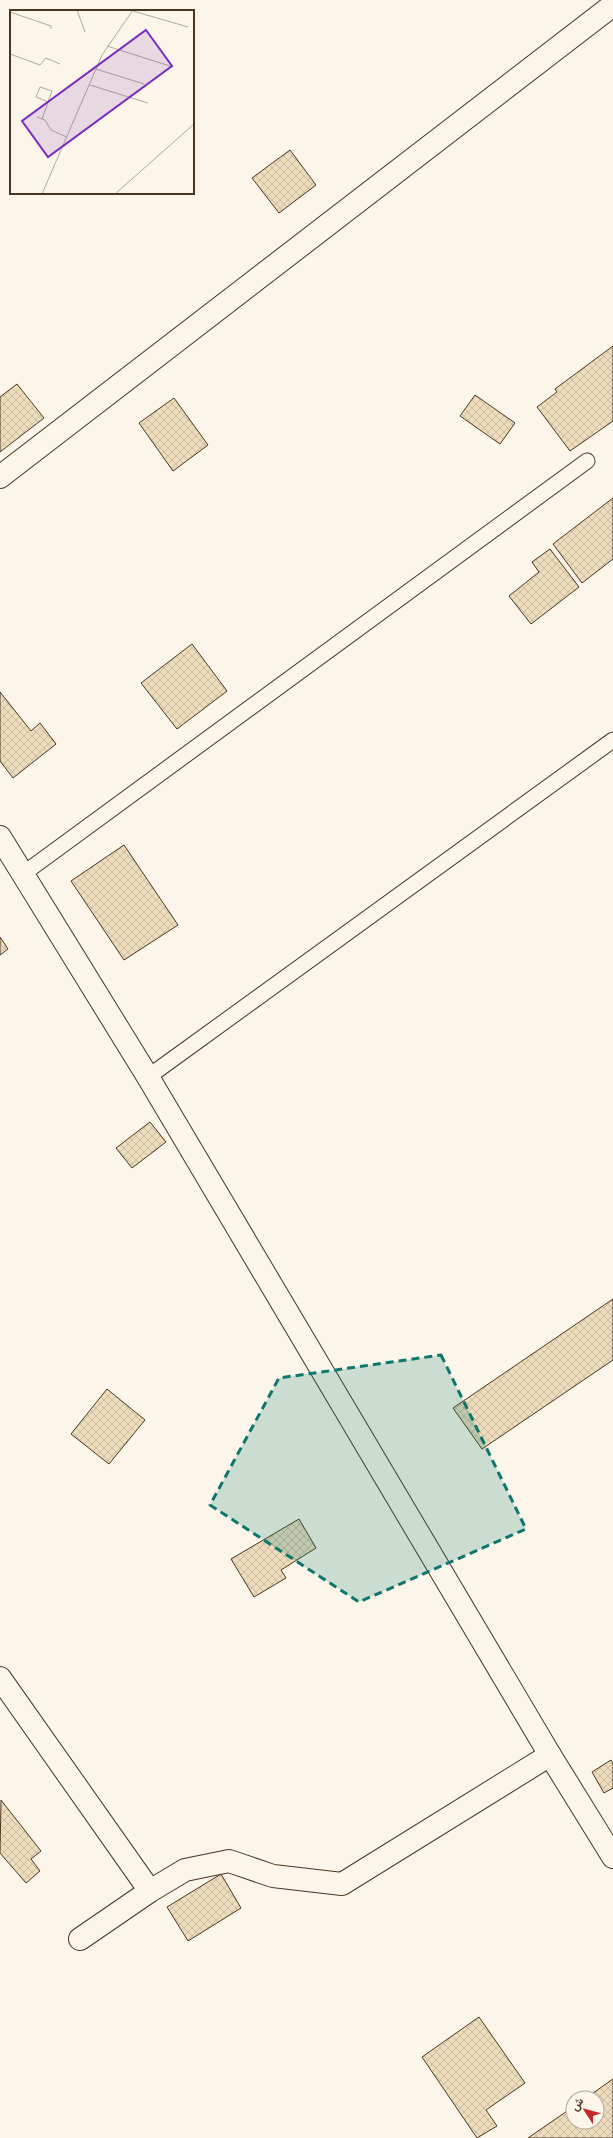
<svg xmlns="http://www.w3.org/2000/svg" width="613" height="2138" font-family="'DM Sans',Vazirmatn,sans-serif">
<defs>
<pattern id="building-cross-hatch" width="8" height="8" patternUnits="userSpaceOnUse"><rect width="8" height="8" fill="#ecdcbc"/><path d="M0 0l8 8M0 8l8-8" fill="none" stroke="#ccbda1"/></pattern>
</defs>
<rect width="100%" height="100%" fill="#fbf6e9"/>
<path fill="url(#building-cross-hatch)" stroke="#4a3520" d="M290 150 316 185 279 213 252 178Z
M613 346V421L570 451 537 407 557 392 555 389Z
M17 384 44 418 0 452V397Z
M475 395 515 423 500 444 460 416Z
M174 398 208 445 173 471 139 423Z
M613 498V559L582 583 553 544Z
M550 549 579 587 531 624 509 596 539 572 532 562Z
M192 644 227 691 177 729 141 683Z
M0 692 31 731 40 723 56 744 13 778 0 761Z
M124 845 178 925 124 960 71 881Z
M0 937 8 949 0 955Z
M150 1122 166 1142 132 1168 116 1148Z
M613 1299V1360L482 1449 453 1408Z
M107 1389 145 1420 109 1464 71 1434Z
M299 1519 316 1548 281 1570 286 1578 254 1597 231 1559Z
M611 1760 613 1763V1788L604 1793 592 1772Z
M1 1800 41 1851 31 1859 40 1871 26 1883 0 1853Z
M221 1874 241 1908 188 1941 167 1907Z
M479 2017 525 2083 486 2110 497 2126 477 2138 422 2057Z
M613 2079V2138H528L573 2107V2122H597V2098H586Z"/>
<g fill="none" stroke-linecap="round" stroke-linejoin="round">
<defs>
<path id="service" d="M23 874 587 461
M148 1077 613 740"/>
<path id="minor" d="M0 477 613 5
M0 1678 150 1891
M80 1939 150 1891 185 1870 229 1861 273 1876 342 1884 550 1755"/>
<path id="tertiary" d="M0 837 148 1077 550 1755 613 1857"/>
</defs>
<use href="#service" stroke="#4a3520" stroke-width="17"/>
<use href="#minor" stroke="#4a3520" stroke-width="24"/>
<use href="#tertiary" stroke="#4a3520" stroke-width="24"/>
<use href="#service" stroke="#fbf6e9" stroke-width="15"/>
<use href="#minor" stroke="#fbf6e9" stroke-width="22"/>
<use href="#tertiary" stroke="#fbf6e9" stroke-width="22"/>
</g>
<path fill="#0f766e" fill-opacity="0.2" stroke="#0f766e" stroke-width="3" stroke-dasharray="8 5" stroke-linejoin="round" d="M441 1355 526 1529 359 1602 210 1505 279 1378Z"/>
<g transform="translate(10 10)">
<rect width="184" height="184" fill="#fbf6e9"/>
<path fill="none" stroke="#b4a999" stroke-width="1" d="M67 0 75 22M123 1 178 17M0 2 41 16V19M97 36 163 57M0 44 30 55 36 48 50 54M86 59 134 74M80 75 138 93M27 107 35 110 41 120 57 127M32 109 42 81 30 77 26 87 38 92M32 184 92 45 123 0M105 184 184 114"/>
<path fill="#7b2cbf" fill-opacity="0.15" stroke="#7b2cbf" stroke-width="2" d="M136 20 162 56 38 147 12 111Z"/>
<rect width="184" height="184" fill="none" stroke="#4a3520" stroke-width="2"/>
</g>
<g transform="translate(585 2110) rotate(306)"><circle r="19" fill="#fbf6e9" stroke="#b4a999"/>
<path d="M0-3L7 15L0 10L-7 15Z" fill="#c62828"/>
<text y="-6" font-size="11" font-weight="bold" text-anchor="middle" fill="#4a3520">ش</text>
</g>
</svg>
